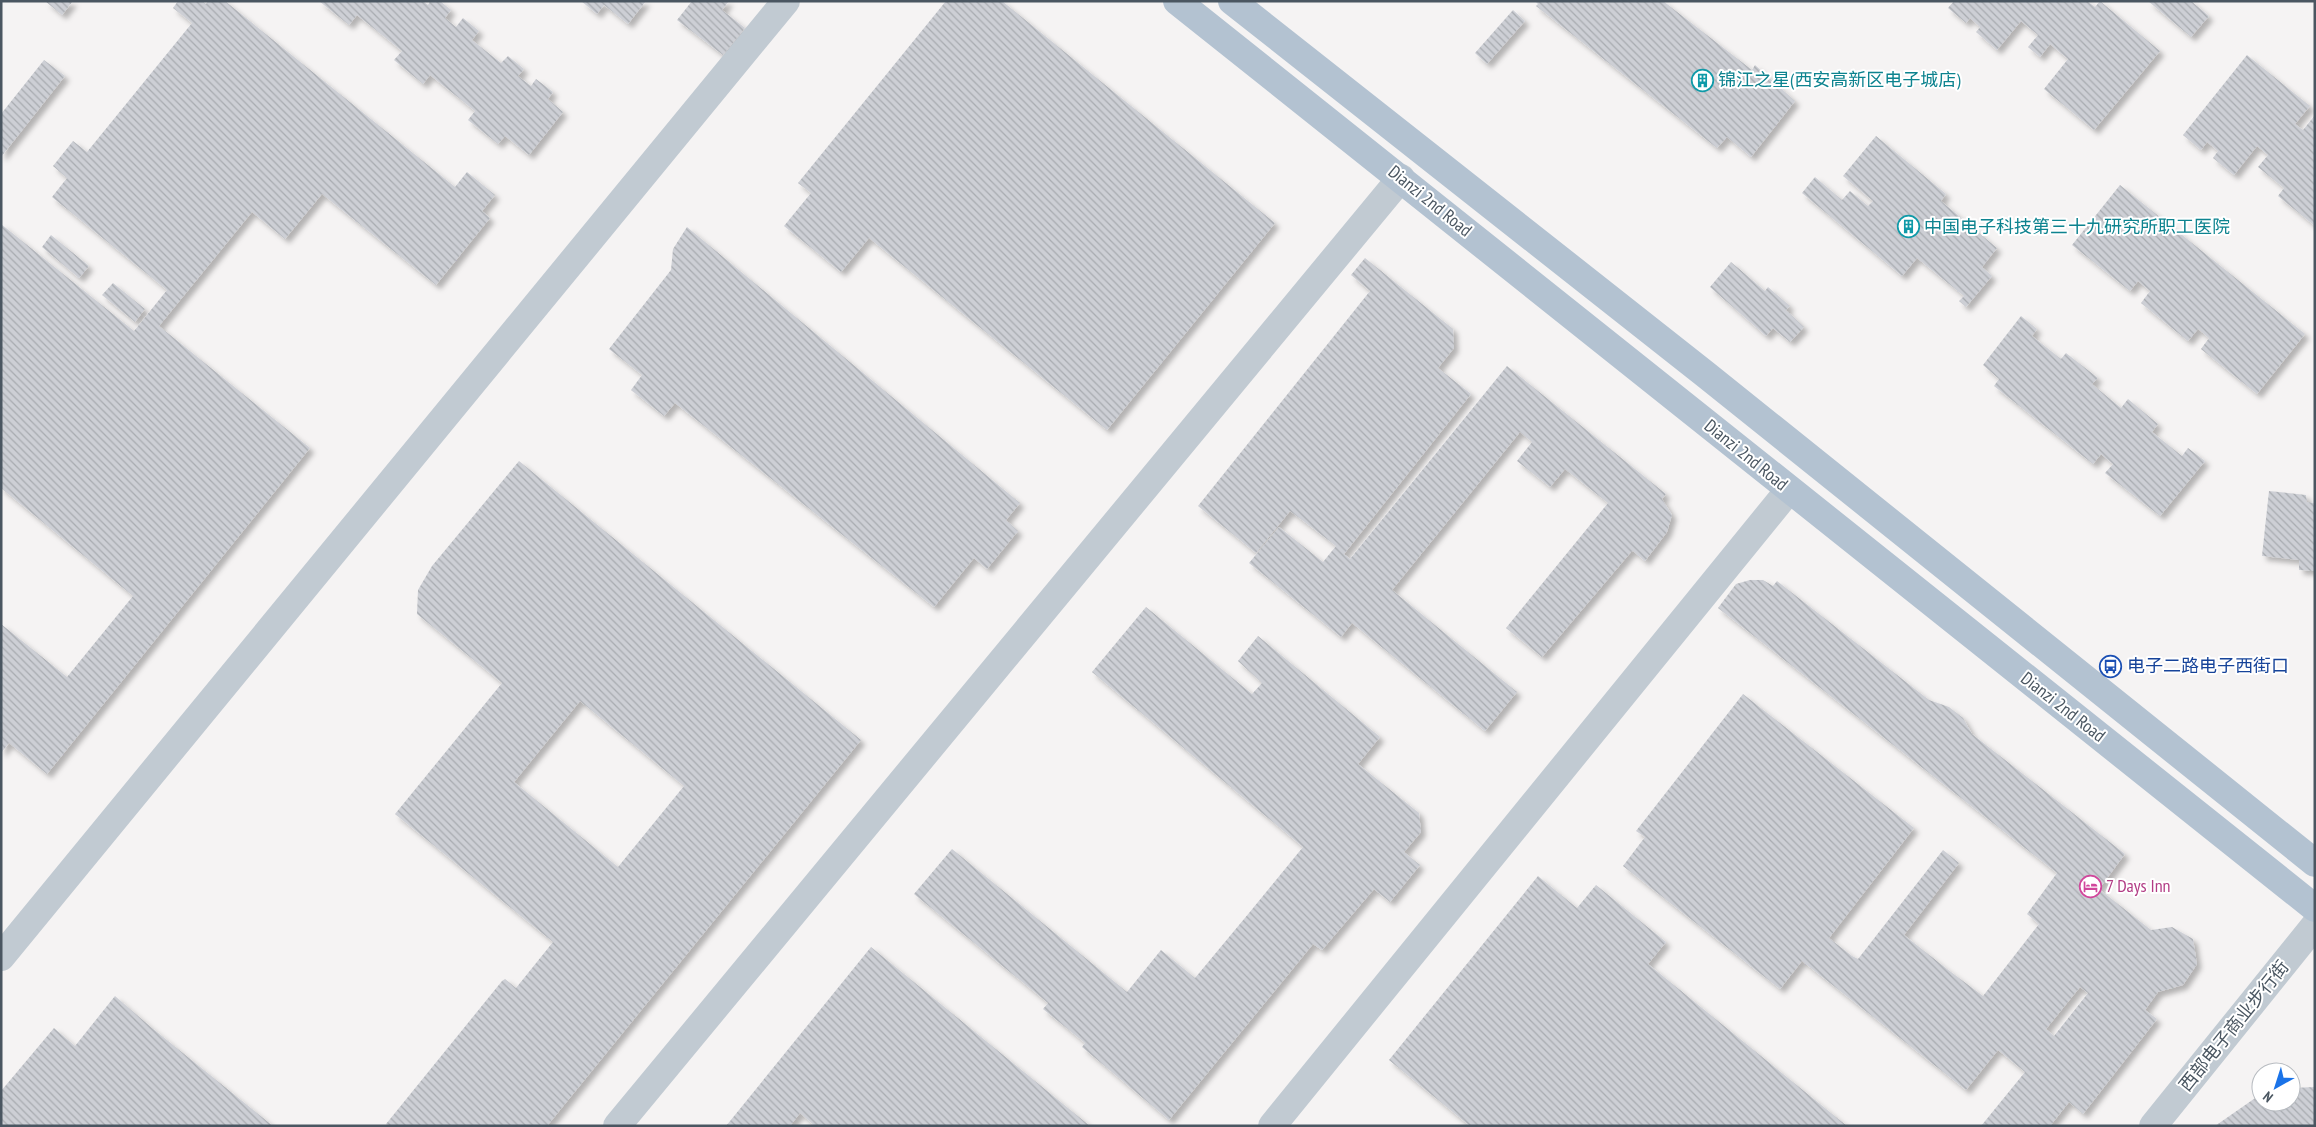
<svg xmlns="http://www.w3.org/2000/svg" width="2316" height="1127" font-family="'PT Sans Narrow','Noto Sans SC',sans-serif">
<defs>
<pattern id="building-back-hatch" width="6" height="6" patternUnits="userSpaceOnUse" patternTransform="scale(1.25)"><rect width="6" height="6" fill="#cdcfd5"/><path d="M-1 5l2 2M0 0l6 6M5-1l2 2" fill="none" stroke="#a8abb0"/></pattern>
<filter id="shadow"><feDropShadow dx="4.5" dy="4.5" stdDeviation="2.5" flood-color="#0004"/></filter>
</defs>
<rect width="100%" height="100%" fill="#f5f3f3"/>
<path fill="url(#building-back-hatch)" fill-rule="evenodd" filter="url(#shadow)" d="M45 1H73L62 15Z
M178 1H202L206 4 208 1H225L455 187 467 172 495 195 482 211 490 218 436 285 322 194 285 239 252 212 159 326 310 448 47 774 9 743 1 753V624L67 677 133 596 1 488V224L134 331 167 290 52 197 67 178 53 166 73 141 87 152 192 23 173 8Z
M319 1H423L428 5 430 1H440L451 10 445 18 456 27 463 18 479 31 472 40 501 63 508 56 524 69 518 76 531 86 536 79 553 92 548 99 563 112 529 155 505 136 498 144 468 120 475 111 430 75 423 84 394 60 402 51 357 15 349 25Z
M581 1H646L628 24 604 5 597 14Z
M692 1H729L722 10 745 28 723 55 677 20Z
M946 1H1002L1275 223 1107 430 869 238 841 272 784 226 811 193 798 183Z
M1535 1H1663L1752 70 1755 65 1795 101 1751 157 1727 137 1717 148 1536 6 1538 4Z
M1954 1H2087L2095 7 2100 1 2160 51 2094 130 2044 89 2068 59 2050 44 2040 57 2028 47 2038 35 2021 21 1997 50 1976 32 1980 27 1970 18 1966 23 1948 8Z
M2148 1H2191L2209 16 2191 37Z
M1513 10 1525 21 1487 64 1475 53Z
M2247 55 2310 106 2295 124 2303 130 2315 115V226L2278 196 2284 188 2258 167 2268 155 2257 146 2234 175 2213 158 2218 151 2207 142 2201 150 2183 135Z
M44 60 65 76 1 157V114Z
M1876 136 1946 194 1941 201 1997 248 1982 267 1992 276 1966 307 1959 301 1964 296 1917 258 1902 276 1802 193 1815 177 1842 200 1850 191 1868 206 1873 201 1843 176Z
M2120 185 2305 334 2257 394 2201 349 2209 338 2198 329 2188 341 2141 303 2150 291 2138 281 2130 291 2072 245Z
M687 227 1020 503 1006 520 1018 531 987 569 974 558 934 607 675 403 664 416 631 390 642 375 609 349 671 270 673 249Z
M51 235 89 266 79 278 42 247Z
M1365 258 1453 329 1454 348 1438 368 1471 394 1344 554 1350 559 1507 366 1666 494 1662 499 1672 515 1667 532 1645 561 1633 551 1631 552 1542 657 1506 628 1608 503 1565 469 1550 487 1517 461 1532 442 1520 432 1392 590 1517 692 1485 731 1352 623 1341 637 1249 563 1279 527 1323 562 1336 546 1310 526 1290 511 1256 553 1198 506 1370 291 1351 275Z
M1731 262 1765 291 1768 287 1790 306 1786 310 1804 327 1790 342 1773 328 1766 336 1710 287Z
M113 283 145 309 135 322 102 295Z
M2021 316 2037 329 2032 336 2061 359 2066 353 2098 378 2092 384 2121 408 2128 399 2158 424 2152 432 2182 456 2188 448 2205 461 2160 516 2105 473 2113 464 2101 454 2093 464 1994 386 1999 379 1983 365Z
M519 461 861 740 547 1126H388L386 1124 502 981 505 979 516 988 553 942 395 814 502 683 417 614 418 590 432 566ZM580 701 684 786 618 867 514 782Z
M2269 491 2306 495 2307 502 2315 503V571L2299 570V560L2262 556Z
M1750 580H1763L1773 586 1777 581 1929 700 1949 707 1963 718 1972 734 2125 854 2099 889 2151 930 2172 927 2193 939 2197 964 2183 985 2158 992 2145 1010 2157 1019 2083 1114 2069 1102 2050 1126H1981L2025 1072 1998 1050 1966 1090 1802 961 1780 989 1623 866 1645 837 1636 831 1743 694 1914 828 1829 938 1852 956 1858 959 1943 850 1959 863 1904 935 1947 969 1983 996 2039 924 2027 914 2057 873 1718 608 1736 584ZM2080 987 2088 993 2054 1036 2046 1029Z
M1146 607 1252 694 1262 683 1238 661 1258 636 1380 737 1358 764 1419 813 1421 832 1404 852 1420 865 1390 902 1374 889 1322 950 1313 944 1169 1120 1082 1047 1085 1043 1043 1009 1048 1003 914 894 952 849 1127 992 1161 950 1195 978 1249 913 1303 847 1092 672Z
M1538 876 1577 908 1596 885 1666 942 1648 964 1847 1126H1470L1389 1060Z
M871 947 1090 1126H815L800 1113 790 1126H726Z
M115 996 152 1028 273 1126H1V1091L54 1028 75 1046Z
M2315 1087V1126H2215L2261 1094V1102H2291V1088Z"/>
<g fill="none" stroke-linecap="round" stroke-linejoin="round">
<path stroke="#c1cad2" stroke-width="28" d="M1 957 786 1
M617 1126 1401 178
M1272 1126 1789 490
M2153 1126 2315 925"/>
<path stroke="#b3c2d1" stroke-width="28" d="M1177 1 2315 908
M1232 1 1705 374 2315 863"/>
</g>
<defs>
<symbol id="building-ring" viewBox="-11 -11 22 22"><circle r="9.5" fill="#fff" stroke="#0f9aa8" stroke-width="1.5"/><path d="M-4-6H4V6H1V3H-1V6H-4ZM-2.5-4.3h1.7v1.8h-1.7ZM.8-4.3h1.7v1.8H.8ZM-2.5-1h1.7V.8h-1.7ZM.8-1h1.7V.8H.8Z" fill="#0f9aa8"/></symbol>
<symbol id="bus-ring" viewBox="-11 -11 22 22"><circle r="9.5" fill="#fff" stroke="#1a4fb4" stroke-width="1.5"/><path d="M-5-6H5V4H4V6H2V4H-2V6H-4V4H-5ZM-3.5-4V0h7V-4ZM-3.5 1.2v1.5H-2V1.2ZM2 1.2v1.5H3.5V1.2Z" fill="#1a4fb4"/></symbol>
<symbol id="hotel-ring" viewBox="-11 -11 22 22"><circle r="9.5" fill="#fff" stroke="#d1479c" stroke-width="1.5"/><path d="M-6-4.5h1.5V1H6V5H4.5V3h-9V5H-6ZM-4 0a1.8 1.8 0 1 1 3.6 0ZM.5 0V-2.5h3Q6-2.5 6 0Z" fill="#d1479c"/></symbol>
</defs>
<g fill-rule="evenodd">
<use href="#building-ring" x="1690" y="68" width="25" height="25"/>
<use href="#building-ring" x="1896" y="214" width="25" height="25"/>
<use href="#bus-ring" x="2098" y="654" width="25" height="25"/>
<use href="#hotel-ring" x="2078" y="874" width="25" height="25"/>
</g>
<g text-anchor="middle" stroke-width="4" stroke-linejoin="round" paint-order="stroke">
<g font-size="18" fill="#0d838f" stroke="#fff" text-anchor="start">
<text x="1718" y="86">锦江之星(西安高新区电子城店)</text>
<text x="1924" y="233">中国电子科技第三十九研究所职工医院</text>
</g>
<g font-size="18" fill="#4a5661" stroke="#fff">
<text transform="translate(1430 201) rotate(39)" y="6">Dianzi 2nd Road</text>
<text transform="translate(1746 455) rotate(39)" y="6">Dianzi 2nd Road</text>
<text transform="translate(2063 707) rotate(38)" y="6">Dianzi 2nd Road</text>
<text transform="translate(2234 1026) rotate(-51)" y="6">西部电子商业步行街</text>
</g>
<g font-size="18" fill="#164399" stroke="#fff" text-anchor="start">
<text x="2127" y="672">电子二路电子西街口</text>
</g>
<g font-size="18" fill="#b23c85" stroke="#fff" text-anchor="start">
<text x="2106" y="892">7 Days Inn</text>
</g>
</g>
<rect width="2316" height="1127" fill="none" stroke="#4a5661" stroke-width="5"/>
<g transform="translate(2276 1087) rotate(219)"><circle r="24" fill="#ffffff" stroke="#b7bbc0"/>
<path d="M0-4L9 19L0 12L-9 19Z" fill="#1a73e8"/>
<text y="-8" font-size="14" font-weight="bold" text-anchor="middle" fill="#4a5661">N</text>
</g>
</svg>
